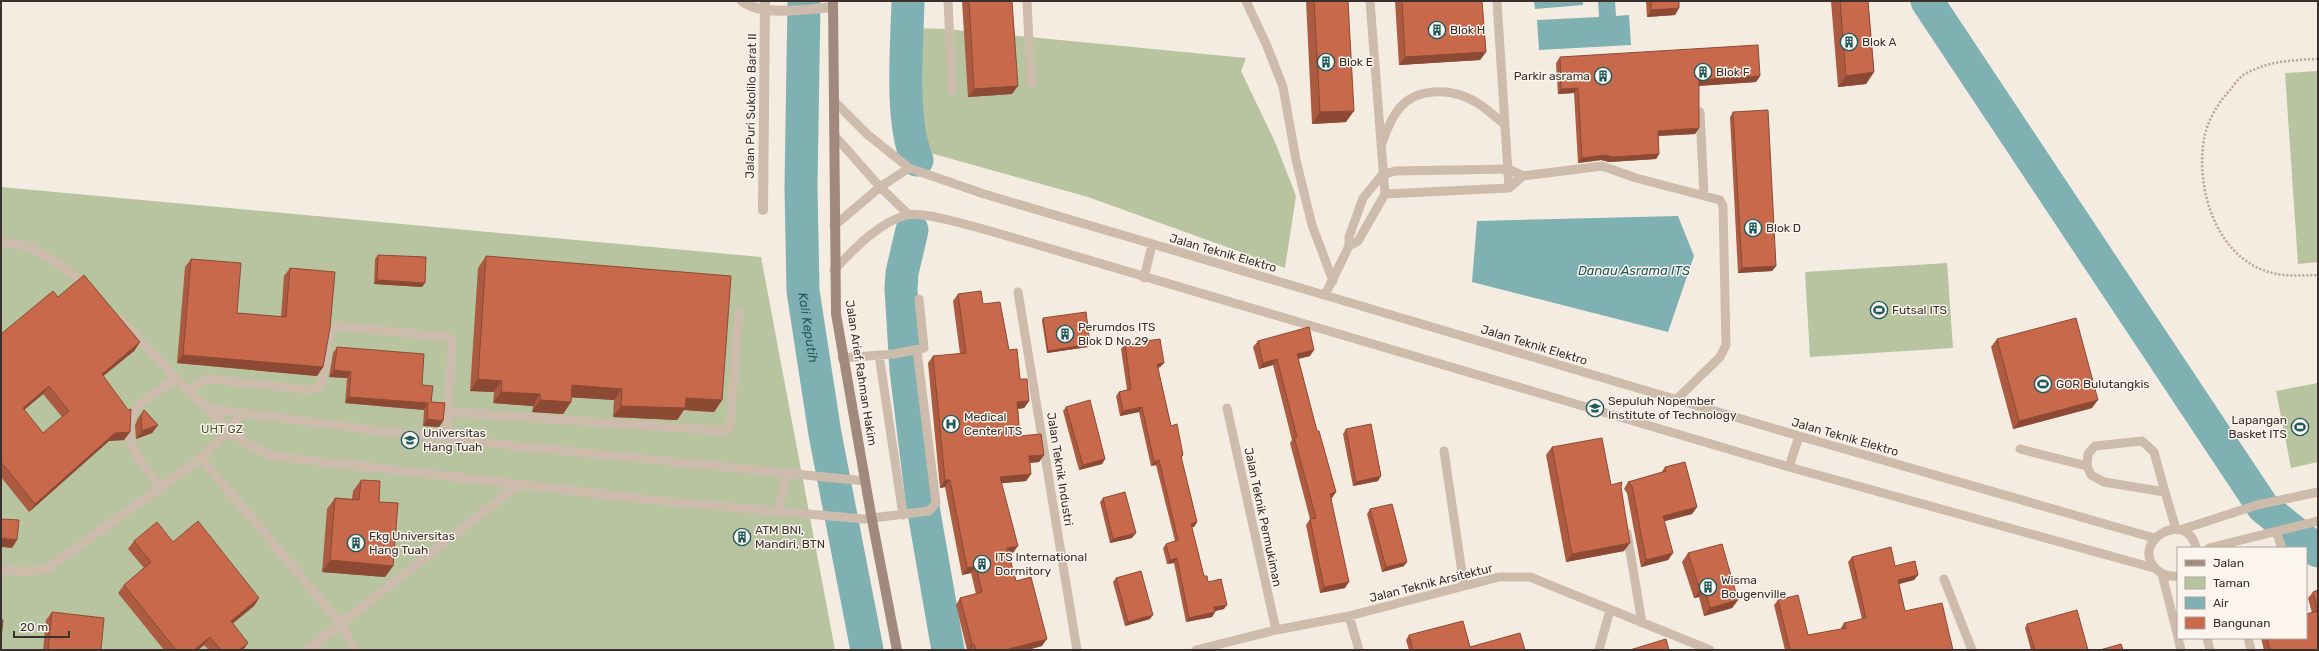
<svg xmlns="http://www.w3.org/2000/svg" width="2319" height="651" font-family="Rubik,sans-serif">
<rect width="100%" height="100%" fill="#f4ebe1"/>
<path fill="#b8c4a0" d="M915 28 945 29 1246 58 1241 71 1275 142 1296 196 1285 268 1088 197 916 149Z
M2318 71V262L2298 264 2285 73Z
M1 187 761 257 835 650H1Z
M1947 263 1953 348 1810 357 1805 272Z
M2318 383V462L2291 468 2276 391Z"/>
<path fill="#7fb0b2" d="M1534 1H1583V5L1535 9Z
M1598 1H1615L1616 16 1629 15 1631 45 1539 50 1537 20 1599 17Z
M1678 216 1694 256 1668 332 1472 282 1477 221Z"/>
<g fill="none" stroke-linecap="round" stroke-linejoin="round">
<g stroke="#7fb0b2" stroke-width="33">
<path id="s1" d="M804 1 801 187 803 291 825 434 867 650"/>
<path d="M908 1C907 47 900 119 917 160"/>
<path d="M1927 1 2263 507 2318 551"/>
<path d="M912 230 902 273 901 289 906 370 922 501 948 650"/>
</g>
<path stroke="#b9a596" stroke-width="2.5" stroke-dasharray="2 2" stroke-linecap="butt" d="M2318 59C2292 60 2268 61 2245 74 2239 77 2234 85 2230 90 2219 102 2209 118 2205 134 2195 180 2211 244 2256 267 2275 277 2297 276 2318 275"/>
<path stroke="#cdbbac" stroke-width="9" d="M948 1 952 91
M1027 1 1031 83
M1246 1 1267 46 1283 87 1296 160 1312 225 1333 281
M1370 1 1385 194
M1497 1 1509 188
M834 101 867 134 909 168 984 194 1799 436 2154 538
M1700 112 1704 195
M834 135 880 187 908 214
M1382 143C1386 132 1390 120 1398 110 1415 87 1451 88 1474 101 1485 107 1494 116 1504 124
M834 226 880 187 909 168
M1 242 27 246 50 258 89 287
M1349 246 1358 241 1385 194 1509 188 1523 176 1602 166 1636 178 1720 200 1723 206 1726 345 1720 357 1676 400
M834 270C854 249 879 222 907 215 925 210 999 234 1021 240L1789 467 2154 568
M1144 278 1152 245
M1018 292 1077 650
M1325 295 1349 246V237L1363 198 1382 175 1395 171 1509 169 1523 176
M120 319 189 392 209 409
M879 355 903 515
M842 358 894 354 924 348 919 299
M189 392 204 380 213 379 309 390 320 387C326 375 326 330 336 326L448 337 451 339 452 344 447 439
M1227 408 1276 630
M450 412 726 431 730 427 739 312
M2142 441 2154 452 2165 492 2104 482 2091 475 2087 466 2088 454 2095 446Z
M2020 449 2087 466
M1444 451 1464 586
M201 458 342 625 354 650
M1789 467 1799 436
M865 481 447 439 209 409C229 432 244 445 273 456L663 501 864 519 929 511 936 503 917 350
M160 486C144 466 119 442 133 413 139 401 164 387 176 379
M2165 492 2176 529
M779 511 786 473
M2180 530 2257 505 2318 492
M2276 531 2282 548
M1627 533 1642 623
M2209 548 2318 521
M1 569 24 572 47 569 201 458 228 431 243 412
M2162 574 2178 637
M2178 576C2169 577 2162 575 2156 569 2129 542 2187 507 2196 548
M1944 579 1972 650
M1349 616 1359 650
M2178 638 2181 650
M2207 638 2210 650
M2248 638 2251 650
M307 650 519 484
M1196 650 1276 630 1349 616 1499 577H1530L1710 650
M1599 650 1610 610"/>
<path stroke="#cdbbac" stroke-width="10" d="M742 1C761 17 809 9 833 7
M763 210 765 1"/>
<path stroke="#a18a7d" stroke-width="10" d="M833 1 836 314 872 520 897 650"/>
</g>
<path fill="#ac5a40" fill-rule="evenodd" d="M962 1H1012V94L968 97Z
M1306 1H1348L1346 122 1312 124Z
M1395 1H1482L1486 52 1480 60 1399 65Z
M1646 1H1679V8L1675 15 1647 17Z
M1831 1H1868L1874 72 1866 84 1838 87Z
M1560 57 1760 76 1756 82 1699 86V128L1695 134 1658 136 1659 154 1656 159 1609 162 1601 160 1578 163 1574 93 1558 94 1556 63Z
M1733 112 1776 266 1772 271 1738 273 1730 117Z
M378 255 422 287 374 284 375 259Z
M486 256 722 400 714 412 684 410 677 420 613 417 614 400 571 397V402L563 414 532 412 533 406 493 403 494 392 470 391 478 268Z
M191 259 237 313 281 317 284 276 290 268 323 367 317 376 177 363 185 267Z
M958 294 983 304 1009 350 1029 401 1024 408 1018 409 1020 436 1044 455 1039 462 1030 463 1031 474 1026 481 1001 483 1013 553 1009 554 1016 581 1042 646 1027 650H967L956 605 960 598 976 594 971 573 962 575 945 487 940 488 928 363 933 356 960 354 953 301Z
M58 297 140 342 134 351 103 376 130 432 124 440 109 441 29 512 1 477V334ZM43 394 62 417 43 433 24 410Z
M1043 318 1088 347 1047 353 1042 321Z
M1997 339 2092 408 2013 429 1991 347Z
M1258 341 1310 356 1298 359 1317 431 1336 492 1331 498 1345 588 1320 593 1306 525 1310 519 1290 443 1292 440 1273 365 1259 369 1253 347Z
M1125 344 1164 363 1160 367 1158 368 1171 426 1183 455 1181 458 1197 522 1194 527H1192L1204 576 1208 582 1224 609 1215 611V612L1212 617 1186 622 1174 563 1167 564 1163 548 1166 544 1175 541 1156 465 1151 466 1139 412 1120 416 1116 396 1119 392 1127 390 1121 349Z
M337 347 422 385 431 402 443 421 439 427 423 426 424 410 345 403 347 378 329 377 333 353Z
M1066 407 1105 459 1102 464 1079 470 1063 411Z
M144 410 158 425 152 433 136 439 135 425 138 418Z
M1346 429 1378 481 1353 486 1343 434Z
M1552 447 1611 485 1621 487 1624 551 1566 562 1546 455Z
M1665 467 1697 507 1692 514 1664 521 1673 553 1668 560 1641 567 1627 493 1624 489 1628 482 1661 473Z
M361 480 379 502 393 566 385 577 322 572 327 509 335 498 352 499 353 491Z
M1103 498 1132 538 1110 543 1100 502Z
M1370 509 1404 566 1382 572 1367 514Z
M134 541 173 542 259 598 254 606 232 623 248 643 243 650H209L204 645 198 650H164L118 593 124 585 144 568 128 549Z
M1688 553 1738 600 1732 608 1704 616 1699 597 1694 598 1682 562Z
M1852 557 1895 566 1918 575 1914 580 1899 584 1905 611 1953 650H1785L1774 605 1778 600 1808 635 1841 629V628L1844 623 1862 619 1848 562Z
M1116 578 1150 619 1125 626 1113 582Z
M2318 590V650H2264L2261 638H2306L2312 613 2308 598 2313 592Z
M52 612 101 650H43L46 620Z
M2027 624 2088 650H2031L2025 628Z
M1409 635 1470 647 1525 650H1409L1406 640Z"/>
<path fill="#8c4a34" d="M1679 8 1675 15 1647 17 1651 10Z
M1486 52 1480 60 1399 65 1405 57Z
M1874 72 1866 84 1838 87 1846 76Z
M1760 76 1756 82 1695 86 1699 80Z
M1018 86 1012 94 968 97 974 89Z
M1578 88 1574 93 1558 94 1561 89Z
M1354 111 1346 122 1312 124 1320 112Z
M1699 128 1695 134 1654 136 1658 131Z
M1659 154 1656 159 1609 162 1601 160 1578 163 1582 158 1605 155Z
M1776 266 1772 271 1738 273 1742 268Z
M377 280 425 283 422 287 374 284Z
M140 342 134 351 96 382 102 374Z
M1090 344 1088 347 1047 353 1048 351Z
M1314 350 1310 356 1293 360 1297 354Z
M183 355 323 367 317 376 177 363Z
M1277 359 1273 365 1259 369 1263 363Z
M1164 363 1160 367 1154 368 1157 364Z
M334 370 351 372 347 378 329 377Z
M478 379 502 381 494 392 470 391Z
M572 385 622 389 614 400 564 397Z
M49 386 43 394 17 416 23 408Z
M501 392 540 394 533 406 493 403Z
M349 397 428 403 424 410 345 403Z
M686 398 722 400 714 412 684 410 677 420 613 417 621 406Z
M540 400 571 402 563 414 532 412Z
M2098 400 2092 408 2013 429 2019 421Z
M1029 401 1024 408 1012 409 1017 402Z
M1142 407 1139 412 1120 416 1123 411Z
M427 419 443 421 439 427 423 426Z
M158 425 152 433 136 439 142 431Z
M130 432 124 440 109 441 29 512 35 504 115 433Z
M1044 455 1039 462 1024 463 1029 456Z
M1105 459 1102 464 1079 470 1083 465Z
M1159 460 1156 465 1151 466 1154 462Z
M1031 474 1026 481 995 484 1000 477Z
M1381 476 1378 481 1353 486 1356 482Z
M945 480H950L945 487 940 488Z
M1336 492 1332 498 1326 500 1330 494Z
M1697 507 1692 514 1658 523 1663 516Z
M1197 522 1194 527 1188 528 1191 524Z
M1136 533 1132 538 1110 543 1113 539Z
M1 538 17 540 12 548 1 547Z
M1630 543 1624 551 1566 562 1572 554Z
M1018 546 1013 553 1003 555 1007 548Z
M1673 553 1668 560 1641 567 1646 560Z
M1177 558 1174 563 1167 564 1170 560Z
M330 560 393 566 385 577 322 572Z
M1407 562 1404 566 1382 572 1386 567Z
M976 566 971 573 962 575 967 568Z
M1918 575 1914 580 1895 585 1898 580Z
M1349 582 1345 588 1320 593 1324 587Z
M1705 588 1699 597 1694 598 1700 590Z
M259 598 254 606 225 630 231 621Z
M1738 600 1732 608 1704 616 1710 608Z
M1227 605 1224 609 1211 612 1214 607Z
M1215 612 1212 617 1186 622 1189 618Z
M1153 615 1150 619 1125 626 1128 622Z
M210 637 204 645 198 650H194Z
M1047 639 1042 646 1027 650H1005Z
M248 643 243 650H239Z
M972 644H974L969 650H968Z"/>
<path fill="#c8694b" stroke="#8c4a34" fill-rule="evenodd" d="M969 1H1012L1018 86 974 89Z
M1314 1H1348L1354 111 1320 112Z
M1402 1H1482L1486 52 1405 57Z
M1651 1H1679V8L1651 10Z
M1840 1H1868L1874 72 1846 76Z
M1758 45 1760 76 1699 80V128L1658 131 1659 154 1613 157 1605 155 1582 158 1578 88 1561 89 1560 57Z
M1768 110 1776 266 1742 268 1733 112Z
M378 255 426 257 425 283 377 280Z
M486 256 731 276 722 400 686 398 685 408 621 406 622 389 572 385 571 402 540 400V394L501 392 502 381 478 379Z
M191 259 241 263 237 313 286 317 290 268 335 272 330 328 323 367 183 355Z
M84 275 140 342 102 374 128 410 131 409 130 432 115 433 35 504 1 462V334L53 291 58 297ZM49 386 69 411 43 433 23 408Z
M981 291 983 304 1000 302 1009 350 1017 349 1020 379H1027L1029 401 1017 402 1020 436 1041 434 1044 455 1029 456 1031 474 1000 477 1018 546 1007 548 1016 581 1031 577 1047 639 1005 650H976L974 644H972L960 598 982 592 976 566 967 568 950 480H945L933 356 966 353 958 294Z
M1086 312 1090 344 1048 351 1043 318Z
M2076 318 2098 400 2019 421 1997 339Z
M1309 327 1314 350 1297 354 1317 431H1319L1336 492 1330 494 1349 582 1324 587 1310 519 1316 518 1294 437H1297L1277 359 1263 363 1258 341Z
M1160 339 1164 363 1157 364 1171 426 1177 424 1183 455 1181 456 1197 522 1191 524 1204 576H1207L1208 582 1221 579 1227 605 1214 607 1215 612 1189 618 1177 558 1170 560 1166 544 1178 540 1159 460 1154 462 1142 407 1123 411 1119 392 1131 389 1125 344Z
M337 347 424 354 422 385 433 386 431 402 445 403 443 421 427 419 428 403 349 397 351 372 334 370Z
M1090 400 1105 459 1083 465 1066 407Z
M144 410 158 425 142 431 141 416Z
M1371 424 1381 476 1356 482 1346 429Z
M1602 438 1611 485 1622 482 1621 487 1630 543 1572 554 1552 447Z
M1685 462 1697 507 1663 516 1673 553 1646 560 1632 486 1628 482 1666 471 1665 467Z
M361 480 380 481 379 502 398 503 393 566 330 560 335 498 359 500Z
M1125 492 1136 533 1113 539 1103 498Z
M1392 504 1407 562 1386 567 1370 509Z
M1 519 19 520 17 540 1 538Z
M198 521 259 598 231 621 248 643 239 650H221L210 637 194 650H176L124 585 151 562 134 541 157 522 173 542Z
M1722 544 1738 600 1710 608 1705 588 1700 590 1688 553Z
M1891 547 1895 566 1915 561 1918 575 1898 580 1905 611 1942 603 1953 650H1790L1778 600 1798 595 1808 635 1846 628 1844 623 1866 618 1852 557Z
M1141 571 1153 615 1128 622 1116 578Z
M2318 590V650H2270L2267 638H2306V614L2318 611 2313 592Z
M2077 610 2088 650H2035L2027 624Z
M52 612 104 618 101 650H48Z
M1 620H3L1 638Z
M1463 621 1470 647 1520 633 1525 650H1413L1409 635Z
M1666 639 1669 650H1630Z
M2121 644 2123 650H2100Z"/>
<defs>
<symbol id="building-ring" viewBox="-11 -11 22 22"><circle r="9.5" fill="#fbf5ee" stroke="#1f5a5e" stroke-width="1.5"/><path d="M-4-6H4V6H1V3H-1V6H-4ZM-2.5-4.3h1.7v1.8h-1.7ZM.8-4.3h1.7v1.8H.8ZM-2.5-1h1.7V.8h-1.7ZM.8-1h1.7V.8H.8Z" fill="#1f5a5e"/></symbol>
<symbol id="stadium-ring" viewBox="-11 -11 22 22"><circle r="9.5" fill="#fbf5ee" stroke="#1f5a5e" stroke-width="1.5"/><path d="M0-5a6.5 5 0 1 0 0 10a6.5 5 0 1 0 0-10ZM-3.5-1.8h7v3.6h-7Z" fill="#1f5a5e"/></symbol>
<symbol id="university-ring" viewBox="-11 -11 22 22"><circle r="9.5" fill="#fbf5ee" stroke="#1f5a5e" stroke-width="1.5"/><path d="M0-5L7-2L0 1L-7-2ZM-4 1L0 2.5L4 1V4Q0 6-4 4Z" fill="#1f5a5e"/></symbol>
<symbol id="hospital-ring" viewBox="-11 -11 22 22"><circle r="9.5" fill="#fbf5ee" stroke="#1f5a5e" stroke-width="1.5"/><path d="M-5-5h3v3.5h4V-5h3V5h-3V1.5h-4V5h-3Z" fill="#1f5a5e"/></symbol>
</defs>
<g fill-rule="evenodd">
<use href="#building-ring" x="1427" y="20" width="20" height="20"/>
<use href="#building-ring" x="1839" y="32" width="20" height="20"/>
<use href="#building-ring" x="1316" y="52" width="20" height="20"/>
<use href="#building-ring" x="1693" y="62" width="20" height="20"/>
<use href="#building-ring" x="1593" y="66" width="20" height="20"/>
<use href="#building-ring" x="1743" y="218" width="20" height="20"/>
<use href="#stadium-ring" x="1869" y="300" width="20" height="20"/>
<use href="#building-ring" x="1055" y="324" width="20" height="20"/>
<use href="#stadium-ring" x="2033" y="374" width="20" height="20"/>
<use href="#university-ring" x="1585" y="398" width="20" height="20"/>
<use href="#hospital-ring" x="941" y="414" width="20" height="20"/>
<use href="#stadium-ring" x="2290" y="417" width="20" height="20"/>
<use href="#university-ring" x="400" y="430" width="20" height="20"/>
<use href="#building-ring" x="732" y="527" width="20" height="20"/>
<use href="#building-ring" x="346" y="533" width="20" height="20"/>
<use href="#building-ring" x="972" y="554" width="20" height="20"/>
<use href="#building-ring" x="1698" y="577" width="20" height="20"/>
</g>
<g text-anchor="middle" stroke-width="3" stroke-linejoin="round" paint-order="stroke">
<g font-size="12" fill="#3b302b" stroke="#fbf5ee" text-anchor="start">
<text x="1450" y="34">Blok H</text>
<text x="1862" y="46">Blok A</text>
<text x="1339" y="66">Blok E</text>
<text x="1716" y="76">Blok F</text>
<text x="1590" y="80" text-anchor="end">Parkir asrama</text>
<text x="1766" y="232">Blok D</text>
<text x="1892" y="314">Futsal ITS</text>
<text x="1078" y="331">Perumdos ITS<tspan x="1078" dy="14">Blok D No.29</tspan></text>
<text x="2056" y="388">GOR Bulutangkis</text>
<text x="1608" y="405">Sepuluh Nopember<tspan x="1608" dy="14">Institute of Technology</tspan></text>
<text x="964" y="421">Medical<tspan x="964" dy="14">Center ITS</tspan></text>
<text x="2287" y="424" text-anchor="end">Lapangan<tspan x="2287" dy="14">Basket ITS</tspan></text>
<text x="423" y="437">Universitas<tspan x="423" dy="14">Hang Tuah</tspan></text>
<text x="755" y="534">ATM BNI,<tspan x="755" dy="14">Mandiri, BTN</tspan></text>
<text x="369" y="540">Fkg Universitas<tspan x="369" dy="14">Hang Tuah</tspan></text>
<text x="995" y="561">ITS International<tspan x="995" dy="14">Dormitory</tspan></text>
<text x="1721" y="584">Wisma<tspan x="1721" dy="14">Bougenville</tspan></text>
</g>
<g font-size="12" fill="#3b302b" stroke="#fbf5ee">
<text transform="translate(751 106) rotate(-89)" y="4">Jalan Puri Sukolilo Barat II</text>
<text transform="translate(1223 253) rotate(16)" y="4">Jalan Teknik Elektro</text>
<text transform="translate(1534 345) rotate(17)" y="4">Jalan Teknik Elektro</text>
<text transform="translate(861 373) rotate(81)" y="4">Jalan Arief Rahman Hakim</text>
<text transform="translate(1845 437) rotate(16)" y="4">Jalan Teknik Elektro</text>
<text transform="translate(1060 469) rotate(81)" y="4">Jalan Teknik Industri</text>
<text transform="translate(1263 517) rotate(78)" y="4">Jalan Teknik Permukiman</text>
<text transform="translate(1431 583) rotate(-14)" y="4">Jalan Teknik Arsitektur</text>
</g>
<g font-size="12" fill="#4a5a2e" stroke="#fbf5ee">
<text x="222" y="433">UHT GZ</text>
</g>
<g font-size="13" font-style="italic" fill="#1f5a5e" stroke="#fbf5ee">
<text x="1634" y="275">Danau Asrama ITS</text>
<text dy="5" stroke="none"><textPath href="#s1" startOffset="327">Kali Keputih</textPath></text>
</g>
</g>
<rect width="2319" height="651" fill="none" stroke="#3b302b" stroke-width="4"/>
<rect x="2177" y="547" width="130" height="92" fill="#fbf5ee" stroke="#aea6a0"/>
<rect x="2185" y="560" width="20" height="6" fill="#a18a7d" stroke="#aea6a0"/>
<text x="2213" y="567" font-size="12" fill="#3b302b">Jalan</text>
<rect x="2185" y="577" width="20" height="12" fill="#b8c4a0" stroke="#aea6a0"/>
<text x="2213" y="587" font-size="12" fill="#3b302b">Taman</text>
<rect x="2185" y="597" width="20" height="12" fill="#7fb0b2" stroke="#aea6a0"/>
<text x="2213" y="607" font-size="12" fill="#3b302b">Air</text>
<rect x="2185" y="617" width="20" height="12" fill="#c8694b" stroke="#aea6a0"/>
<text x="2213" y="627" font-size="12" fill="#3b302b">Bangunan</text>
<path d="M14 631v6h55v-6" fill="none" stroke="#3b302b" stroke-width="2"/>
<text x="20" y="631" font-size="12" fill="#3b302b" stroke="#fbf5ee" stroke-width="3" paint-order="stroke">20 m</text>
</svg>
